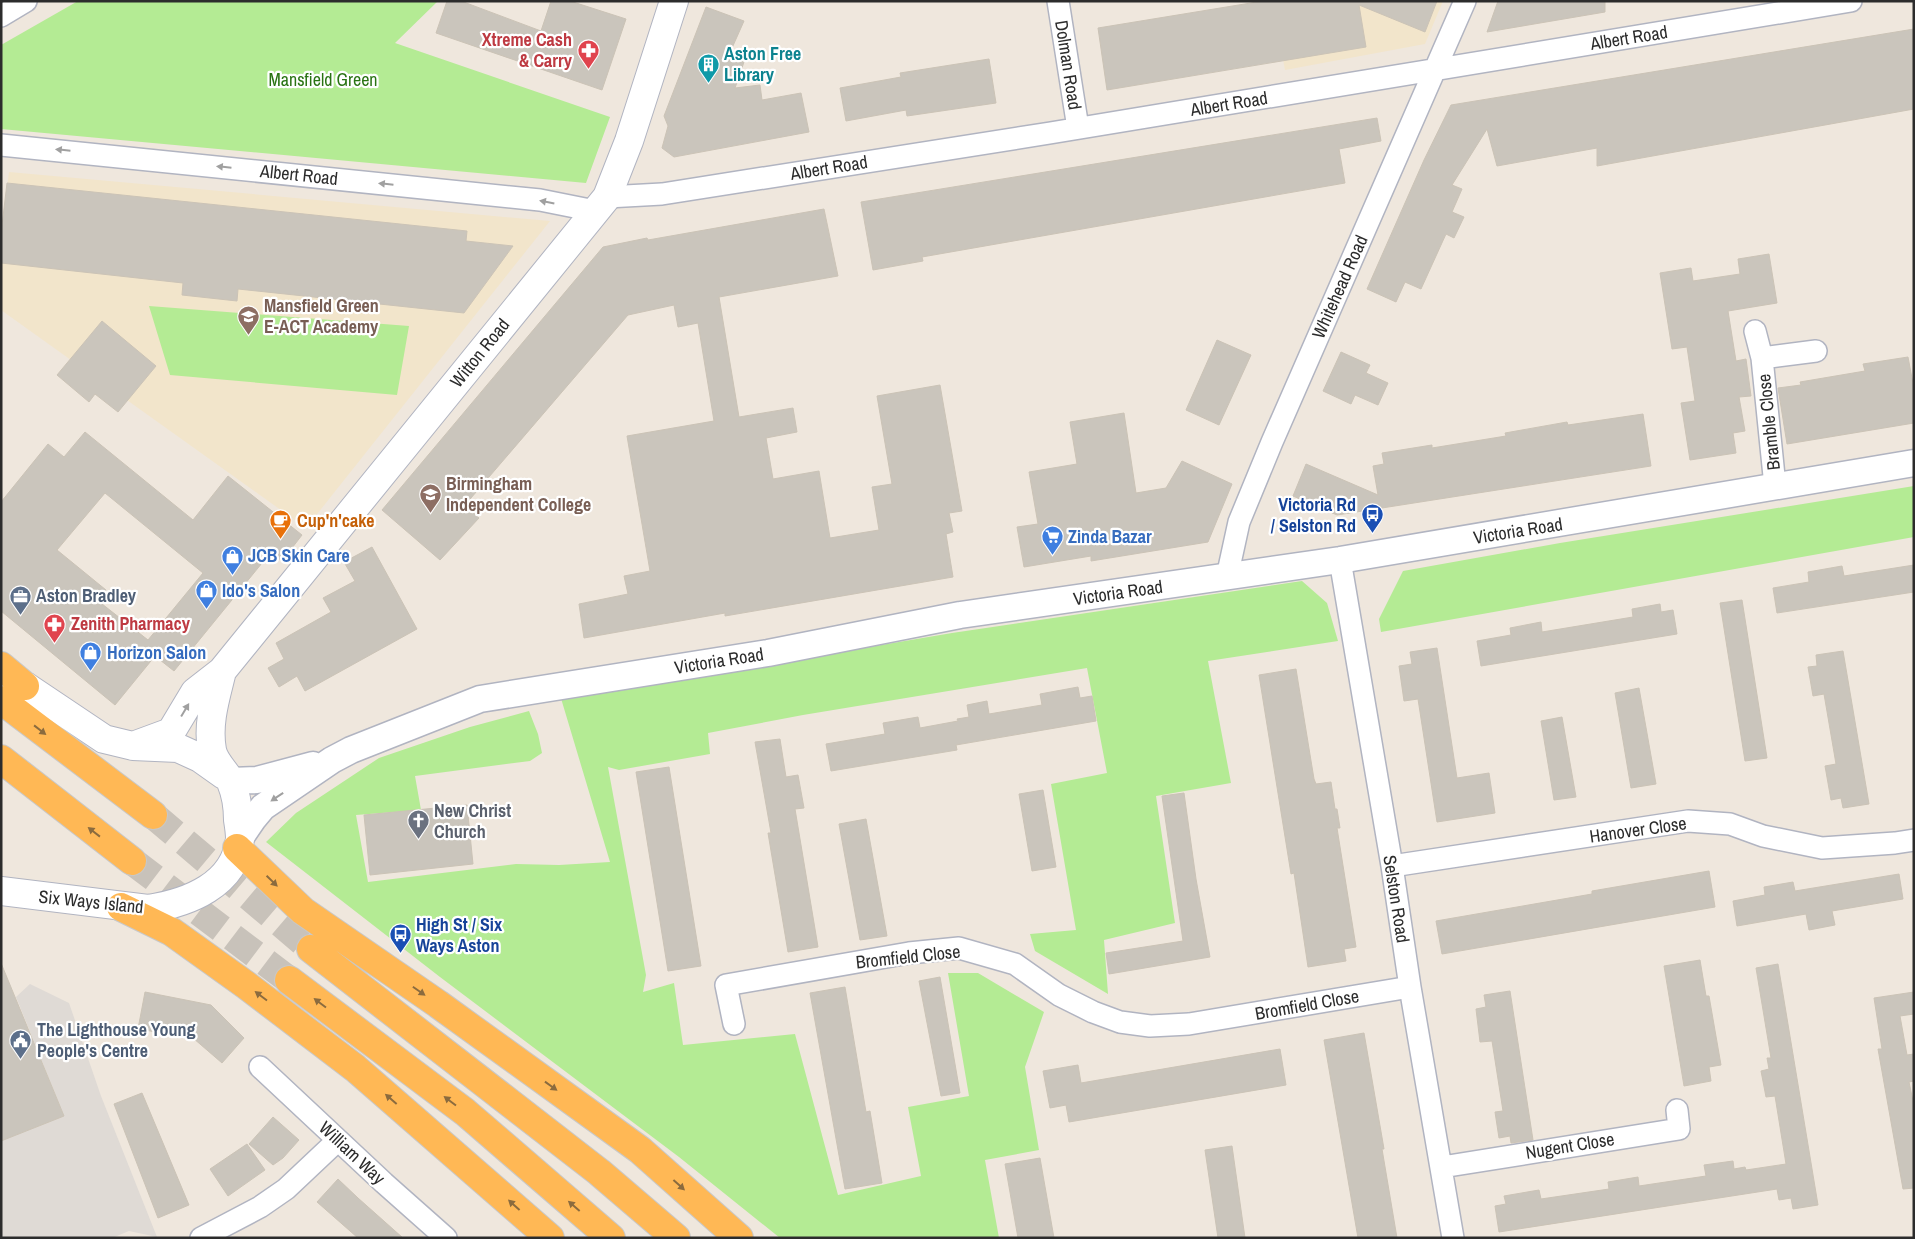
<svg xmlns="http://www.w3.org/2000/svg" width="1915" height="1239" font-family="'Archivo Narrow',sans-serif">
<rect width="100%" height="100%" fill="#efe7dd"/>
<path fill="#f2e5cb" d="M1272 1H1443L1425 44 1285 70Z
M9 172 550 221 306 528 1 310V234Z"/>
<path fill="#b4eb94" d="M78 1H438L395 43 610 117 586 183 1 129V45Z
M149 306 409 326 397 395 170 375Z
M1914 486V537L1381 632 1379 619 1403 571 1560 543Z
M1302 581 1327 603 1338 641 1208 661 1231 783 1156 796 1175 923 1104 940 1108 994 1035 951 1030 934 1076 930 1051 784 1107 773 1087 668 803 715 708 733 710 754 619 770 608 767 646 975 643 992 674 983 683 1045 795 1034 838 1195 921 1176 908 1107 969 1096 948 973H978L1044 1012 1025 1067 1039 1150 985 1160 999 1238H780L679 1157 440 977 266 842 296 813 379 758 470 727 529 711 538 734 542 753 530 761 415 776 421 810 356 815 368 882 516 864 559 865 610 862 560 695 582 696 952 633Z"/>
<path fill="#dfdad5" d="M30 984 69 1003 101 1096 157 1237 129 1231 112 1238H1V1141L64 1116 16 997Z"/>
<path fill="#cac5bc" stroke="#cbc3b6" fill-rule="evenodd" d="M447 1H461L541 31 551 1H570L626 19 602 90 436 33Z
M1263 1H1437L1425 32 1359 5 1366 47 1107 90 1098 28Z
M1498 1H1605V12L1487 32Z
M706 7 744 21 728 57 744 62 735 88 760 85 762 100 801 93 809 132 674 157 662 148 668 126 664 116Z
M1914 29V109L1597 166V148L1497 166 1487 129 1452 185 1462 189 1452 212 1464 217 1454 238 1446 234 1421 289 1405 282 1396 302 1367 289 1424 160 1451 105Z
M989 59 996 103 907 116 906 110 846 121 840 88 901 77 900 73Z
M1377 118 1381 141 1339 149 1345 183 922 257 923 261 873 270 861 202Z
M7 183 467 231 466 241 513 246 464 313 238 289 237 301 182 295 183 283 1 263V234Z
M824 209 838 276 719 297 739 417 793 408 797 432 766 438 773 479 819 471 830 538 879 530 872 487 892 484 877 396 940 385 962 511 949 513 953 532 946 534 953 577 725 616V613L584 638 579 604 628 594 624 576 650 571 627 436 714 421 698 323 678 327 674 305 628 315 465 505 479 518 440 560 382 510 603 247 647 238 648 240Z
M1769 254 1777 303 1728 311 1736 361 1746 359 1751 396 1739 397 1745 431 1733 433 1736 453 1690 460 1681 403 1695 401 1687 347 1672 349 1660 273 1691 268 1693 281 1740 274 1738 259Z
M102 321 156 366 118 412 95 394 89 402 57 375Z
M1217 340 1251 355 1219 425 1186 410Z
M1341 352 1370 365 1366 373 1388 383 1378 405 1355 395 1351 404 1323 391Z
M1908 357 1914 389V423L1787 444 1778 388 1801 385 1800 382 1865 371 1863 364Z
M1124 413 1136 493 1166 488 1182 461 1232 484 1208 542 1091 561V556L1024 567 1017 527 1038 524 1029 472 1077 464 1070 422Z
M1643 414 1651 466 1337 515 1293 496 1306 464 1378 495 1373 466 1384 464 1382 453 1432 445V448L1506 436 1505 433 1567 422 1568 425Z
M85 432 193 520 228 476 302 535 282 561 271 552 174 671 155 656 115 705 1 611V502L48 444 64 457ZM105 493 203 573 148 640 97 600 106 590 57 550Z
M372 547 417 629 305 691 297 676 279 687 268 668 284 659 276 643 331 612 323 598 355 581 344 562Z
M1914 565V592L1777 613 1773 588 1809 582 1808 572 1842 566 1844 576Z
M1742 600 1767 758 1745 761 1720 603Z
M1660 604 1661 612 1673 610 1677 634 1481 666 1477 641 1511 635 1510 628 1541 622 1542 632 1633 617 1632 609Z
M1437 648 1457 778 1489 773 1495 813 1437 822 1418 699 1404 701 1399 666 1412 664 1410 652Z
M1843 651 1869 804 1843 808 1841 798 1831 800 1825 766 1836 764 1824 694 1813 696 1808 667 1817 666 1816 655Z
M1296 669 1314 779 1316 784 1331 782 1335 809H1337L1340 828H1337L1356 947 1344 949 1346 961 1308 967 1294 873 1291 874 1259 675Z
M1078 687 1080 698 1092 696 1096 721 956 745 957 750 831 771 826 744 885 734 883 723 918 717 920 728 958 721 957 719 969 717 967 705 987 701 989 714 1042 705 1040 694Z
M1639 688 1656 784 1631 788 1615 693Z
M1562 717 1576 797 1554 800 1541 721Z
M780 739 786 777 798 775 804 808 795 809 818 947 788 952 768 833H771L755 742Z
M669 767 701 966 668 971 636 772Z
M1043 790 1056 867 1032 871 1019 794Z
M1184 793 1196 879 1210 957 1109 974 1106 953 1183 941 1162 796Z
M467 805 473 864 370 875 364 815Z
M866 819 887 936 860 940 839 824Z
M1709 871 1715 907 1442 954 1436 921 1592 894V891Z
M1899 874 1903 899 1832 911 1835 925 1809 930 1806 914 1737 926 1733 901 1765 895 1764 887 1793 882 1795 891Z
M1700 960 1706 996H1709L1721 1065 1709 1067 1711 1081 1684 1086 1664 966Z
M1 963 64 1116 1 1141Z
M1778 964 1818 1205 1793 1209 1791 1198 1779 1200 1777 1189 1499 1232 1495 1206 1506 1204 1504 1196 1539 1190 1541 1199 1609 1189 1608 1182 1638 1177 1639 1186 1706 1176 1704 1165 1733 1161 1734 1169 1745 1167 1746 1170 1786 1164 1775 1096 1766 1097 1761 1071 1769 1069 1767 1058H1771L1756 968Z
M940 977 960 1093 941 1096 919 981Z
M845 987 866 1112 870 1111 882 1183 845 1189 810 993Z
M1510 991 1533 1140 1511 1143 1510 1136 1499 1138 1495 1112 1503 1111 1492 1041 1480 1042 1476 1009 1486 1007 1484 995Z
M145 992 211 1005 244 1038 222 1063 193 1038 138 1029Z
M1914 992V1014L1900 1016 1907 1055 1914 1054V1081L1909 1082 1914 1106V1188L1903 1189 1878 1049H1882L1874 998Z
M1364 1033 1384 1149H1382L1397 1238H1358L1324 1040Z
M1280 1049 1286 1085 1069 1122 1066 1105 1050 1108 1043 1071 1078 1065 1081 1083Z
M142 1093 189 1205 158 1218 114 1104Z
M273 1117 299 1140 283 1158 273 1165 249 1144Z
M247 1144 265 1170 228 1196 210 1169Z
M1232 1146 1245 1238H1218L1205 1150Z
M1040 1158 1054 1238H1018L1005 1164Z
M338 1179 358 1198 403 1238H358L317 1202Z"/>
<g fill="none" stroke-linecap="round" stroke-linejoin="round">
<path stroke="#c8c2ba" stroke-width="28" stroke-dasharray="28 14" stroke-linecap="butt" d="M153 815 311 949
M132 861 289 980"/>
<defs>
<path id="minor" d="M1058 1 1078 128
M1 16 26 1
M1 145 540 200 595 211
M607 197 662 194 1050 133 1851 1
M1755 331 1762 358 1775 486
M1762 358 1816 351
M1340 560 1392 866 1410 987 1453 1238
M1227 577 1239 522 1272 442 1465 1
M1392 866 1688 821 1730 824 1763 836 1822 848 1895 843 1914 840
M734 1024 726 985 909 953 959 948 1015 964 1059 995 1093 1012 1120 1022 1150 1026 1189 1024 1410 987
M260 1067 384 1183 446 1238
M1442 1167 1679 1129 1677 1110
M201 1238 260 1207 286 1189 338 1140"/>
<path id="tertiary" d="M231 781 257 780 313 765
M240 838 253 819 263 807 332 760 351 750 480 699 768 653 960 615 1340 560 1914 463"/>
<path id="secondary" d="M1 685 25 686 104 739 133 746 178 748 200 758 224 775
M133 746 171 732 195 692 222 671 607 197 629 141 674 1
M1 891 148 909C188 903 235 885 240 839 240 833 239 826 238 820 238 807 236 794 231 782 226 772 214 762 212 750 207 723 216 696 222 671"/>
<path id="trunk" d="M1 666 25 686
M1 700 153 815
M1 759 132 861
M237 848 303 911 438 1004 640 1150 739 1238
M121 907 172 932 246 985 355 1068 550 1238
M311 949 599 1172 676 1238
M289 980 465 1112 611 1238"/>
</defs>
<use href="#minor" stroke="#b1b4c1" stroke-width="24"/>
<use href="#tertiary" stroke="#b1b4c1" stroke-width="29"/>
<use href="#secondary" stroke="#b1b4c1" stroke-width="30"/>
<use href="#trunk" stroke="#c8c8c8" stroke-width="30"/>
<use href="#minor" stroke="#fff" stroke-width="21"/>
<use href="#tertiary" stroke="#fff" stroke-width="26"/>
<use href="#secondary" stroke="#fff" stroke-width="28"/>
<use href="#trunk" stroke="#ffb855" stroke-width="28"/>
</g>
<defs><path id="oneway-solid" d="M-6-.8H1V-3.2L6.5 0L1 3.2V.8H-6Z" transform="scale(1.25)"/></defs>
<g fill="#a0a0a0">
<use href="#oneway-solid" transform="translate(63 150) rotate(-174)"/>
<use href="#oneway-solid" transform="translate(224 167) rotate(-174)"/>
<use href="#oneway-solid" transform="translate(386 184) rotate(-174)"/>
<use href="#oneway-solid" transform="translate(547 202) rotate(-169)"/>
<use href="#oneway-solid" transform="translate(185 710) rotate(-59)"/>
<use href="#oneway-solid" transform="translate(277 797) rotate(146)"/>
</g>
<g fill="#8b6b3e">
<use href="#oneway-solid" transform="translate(40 730) rotate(38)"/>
<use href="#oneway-solid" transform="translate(94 832) rotate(-142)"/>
<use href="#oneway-solid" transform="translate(272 881) rotate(44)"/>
<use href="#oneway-solid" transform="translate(419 991) rotate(35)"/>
<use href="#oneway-solid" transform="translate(261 996) rotate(-143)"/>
<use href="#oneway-solid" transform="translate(320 1003) rotate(-143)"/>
<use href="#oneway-solid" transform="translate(551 1086) rotate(36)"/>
<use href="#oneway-solid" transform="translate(391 1099) rotate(-139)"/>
<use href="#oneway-solid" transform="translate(450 1101) rotate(-143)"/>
<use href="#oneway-solid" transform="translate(679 1185) rotate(42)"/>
<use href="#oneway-solid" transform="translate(514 1205) rotate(-138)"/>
<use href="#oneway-solid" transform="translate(574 1206) rotate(-139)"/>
</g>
<defs>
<symbol id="pharmacy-pin" viewBox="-11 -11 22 30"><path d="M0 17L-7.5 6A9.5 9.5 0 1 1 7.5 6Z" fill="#e0444e" stroke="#fff"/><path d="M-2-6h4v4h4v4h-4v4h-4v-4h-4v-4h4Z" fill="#fff"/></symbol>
<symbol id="building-pin" viewBox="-11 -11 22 30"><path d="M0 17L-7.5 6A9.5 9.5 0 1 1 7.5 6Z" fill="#0f9aa8" stroke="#fff"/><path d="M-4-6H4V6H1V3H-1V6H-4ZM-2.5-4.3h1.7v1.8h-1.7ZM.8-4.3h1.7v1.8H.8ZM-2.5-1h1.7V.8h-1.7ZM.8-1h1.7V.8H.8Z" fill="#fff"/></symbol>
<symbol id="school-pin" viewBox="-11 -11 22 30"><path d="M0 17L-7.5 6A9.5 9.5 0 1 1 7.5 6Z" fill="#8d6e63" stroke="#fff"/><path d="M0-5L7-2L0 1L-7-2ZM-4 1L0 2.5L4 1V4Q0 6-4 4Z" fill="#fff"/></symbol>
<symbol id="bus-pin" viewBox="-11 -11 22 30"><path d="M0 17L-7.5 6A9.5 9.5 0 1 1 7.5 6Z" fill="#1a4fb4" stroke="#fff"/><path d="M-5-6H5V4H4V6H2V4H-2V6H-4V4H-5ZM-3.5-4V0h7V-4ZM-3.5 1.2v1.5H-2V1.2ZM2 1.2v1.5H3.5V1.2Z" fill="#fff"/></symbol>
<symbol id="cafe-pin" viewBox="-11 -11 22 30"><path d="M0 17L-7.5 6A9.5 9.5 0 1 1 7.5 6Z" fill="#e8710a" stroke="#fff"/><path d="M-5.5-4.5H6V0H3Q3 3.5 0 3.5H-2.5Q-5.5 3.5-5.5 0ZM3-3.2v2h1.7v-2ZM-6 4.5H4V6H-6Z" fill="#fff"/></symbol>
<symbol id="supermarket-pin" viewBox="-11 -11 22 30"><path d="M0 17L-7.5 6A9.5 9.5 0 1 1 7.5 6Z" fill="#3f7fe0" stroke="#fff"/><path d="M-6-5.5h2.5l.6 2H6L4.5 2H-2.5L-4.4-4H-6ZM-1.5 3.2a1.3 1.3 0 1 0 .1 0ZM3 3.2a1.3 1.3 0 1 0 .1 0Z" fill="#fff"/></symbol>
<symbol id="shop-pin" viewBox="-11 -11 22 30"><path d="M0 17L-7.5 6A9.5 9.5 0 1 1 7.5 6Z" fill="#3f7fe0" stroke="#fff"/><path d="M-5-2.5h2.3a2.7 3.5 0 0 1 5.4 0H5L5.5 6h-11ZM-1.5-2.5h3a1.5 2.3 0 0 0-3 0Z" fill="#fff"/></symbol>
<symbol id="office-pin" viewBox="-11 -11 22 30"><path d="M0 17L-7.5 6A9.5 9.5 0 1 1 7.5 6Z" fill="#5c6f8a" stroke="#fff"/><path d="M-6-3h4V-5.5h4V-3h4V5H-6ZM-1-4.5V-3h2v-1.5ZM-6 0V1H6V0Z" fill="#fff"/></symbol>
<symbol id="church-pin" viewBox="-11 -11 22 30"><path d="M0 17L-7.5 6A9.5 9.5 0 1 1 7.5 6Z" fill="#6b7280" stroke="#fff"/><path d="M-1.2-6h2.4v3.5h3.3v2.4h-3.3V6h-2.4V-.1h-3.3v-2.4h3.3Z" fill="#fff"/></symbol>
<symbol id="civic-pin" viewBox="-11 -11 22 30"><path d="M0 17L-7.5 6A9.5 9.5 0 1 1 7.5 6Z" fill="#5c6f8a" stroke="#fff"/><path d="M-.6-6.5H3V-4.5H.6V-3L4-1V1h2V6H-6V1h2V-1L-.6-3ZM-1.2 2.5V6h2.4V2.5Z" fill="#fff"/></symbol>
</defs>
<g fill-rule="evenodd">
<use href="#pharmacy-pin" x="576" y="38" width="25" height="34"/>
<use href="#building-pin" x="696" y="52" width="25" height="34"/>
<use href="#school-pin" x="236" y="304" width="25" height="34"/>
<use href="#school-pin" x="418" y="482" width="25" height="34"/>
<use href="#bus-pin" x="1360" y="502" width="25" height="34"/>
<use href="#cafe-pin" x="268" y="508" width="25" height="34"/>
<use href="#supermarket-pin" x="1040" y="524" width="25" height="34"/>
<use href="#shop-pin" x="220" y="544" width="25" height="34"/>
<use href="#shop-pin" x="194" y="578" width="25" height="34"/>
<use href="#office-pin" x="8" y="584" width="25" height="34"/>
<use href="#pharmacy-pin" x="42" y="612" width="25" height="34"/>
<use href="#shop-pin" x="78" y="640" width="25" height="34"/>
<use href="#church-pin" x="406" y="808" width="25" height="34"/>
<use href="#bus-pin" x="388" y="922" width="25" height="34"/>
<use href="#civic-pin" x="8" y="1028" width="25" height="34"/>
</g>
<g text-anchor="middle" stroke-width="4.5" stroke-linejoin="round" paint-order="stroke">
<g font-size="18" fill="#2c2c2c" stroke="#fff">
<text transform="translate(1629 38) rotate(-9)" y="6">Albert Road</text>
<text transform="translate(1068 65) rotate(81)" y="6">Dolman Road</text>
<text transform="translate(1229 104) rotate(-9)" y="6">Albert Road</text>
<text transform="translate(829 168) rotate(-9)" y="6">Albert Road</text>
<text transform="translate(299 175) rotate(6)" y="6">Albert Road</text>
<text transform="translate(1340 287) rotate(-66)" y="6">Whitehead Road</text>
<text transform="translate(480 353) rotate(-51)" y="6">Witton Road</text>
<text transform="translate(1769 422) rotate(-96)" y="6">Bramble Close</text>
<text transform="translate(1518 531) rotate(-9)" y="6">Victoria Road</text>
<text transform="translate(1118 593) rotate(-8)" y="6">Victoria Road</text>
<text transform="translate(719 661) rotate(-9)" y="6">Victoria Road</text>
<text transform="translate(1638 830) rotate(-8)" y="6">Hanover Close</text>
<text transform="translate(1396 899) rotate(81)" y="6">Selston Road</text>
<text transform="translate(91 902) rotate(6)" y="6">Six Ways Island</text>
<text transform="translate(908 957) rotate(-6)" y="6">Bromfield Close</text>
<text transform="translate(1307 1005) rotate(-10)" y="6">Bromfield Close</text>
<text transform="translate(1570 1146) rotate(-9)" y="6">Nugent Close</text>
<text transform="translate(352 1153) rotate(43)" y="6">William Way</text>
</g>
<g font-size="18" font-weight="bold" fill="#be3a42" stroke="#fff" text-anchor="end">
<text x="572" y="46">Xtreme Cash<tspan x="572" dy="21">&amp; Carry</tspan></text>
<text x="71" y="630" text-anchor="start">Zenith Pharmacy</text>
</g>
<g font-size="18" font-weight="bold" fill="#0d838f" stroke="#fff" text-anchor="start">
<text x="724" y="60">Aston Free<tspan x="724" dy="21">Library</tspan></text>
</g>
<g font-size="18" fill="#297313" stroke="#fff">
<text x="323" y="86">Mansfield Green</text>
</g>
<g font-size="18" font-weight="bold" fill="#785e54" stroke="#fff" text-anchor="start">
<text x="264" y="312">Mansfield Green<tspan x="264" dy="21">E-ACT Academy</tspan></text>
<text x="446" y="490">Birmingham<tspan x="446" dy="21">Independent College</tspan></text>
</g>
<g font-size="18" font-weight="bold" fill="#164399" stroke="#fff" text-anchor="end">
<text x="1356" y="511">Victoria Rd<tspan x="1356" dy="21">/ Selston Rd</tspan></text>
<text x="416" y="931" text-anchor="start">High St / Six<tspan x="416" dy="21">Ways Aston</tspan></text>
</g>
<g font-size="18" font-weight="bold" fill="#c56008" stroke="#fff" text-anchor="start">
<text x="297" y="527">Cup'n'cake</text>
</g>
<g font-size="18" font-weight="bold" fill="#366cbe" stroke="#fff" text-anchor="start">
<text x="1068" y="543">Zinda Bazar</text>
<text x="248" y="562">JCB Skin Care</text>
<text x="222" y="597">Ido's Salon</text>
<text x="107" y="659">Horizon Salon</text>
</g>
<g font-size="18" font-weight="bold" fill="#4e5e75" stroke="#fff" text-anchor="start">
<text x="36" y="602">Aston Bradley</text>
<text x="37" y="1036">The Lighthouse Young<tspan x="37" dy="21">People's Centre</tspan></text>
</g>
<g font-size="18" font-weight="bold" fill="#5b616d" stroke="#fff" text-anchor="start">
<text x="434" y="817">New Christ<tspan x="434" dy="21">Church</tspan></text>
</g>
</g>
<rect width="1915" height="1239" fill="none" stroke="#2c2c2c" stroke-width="5"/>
</svg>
